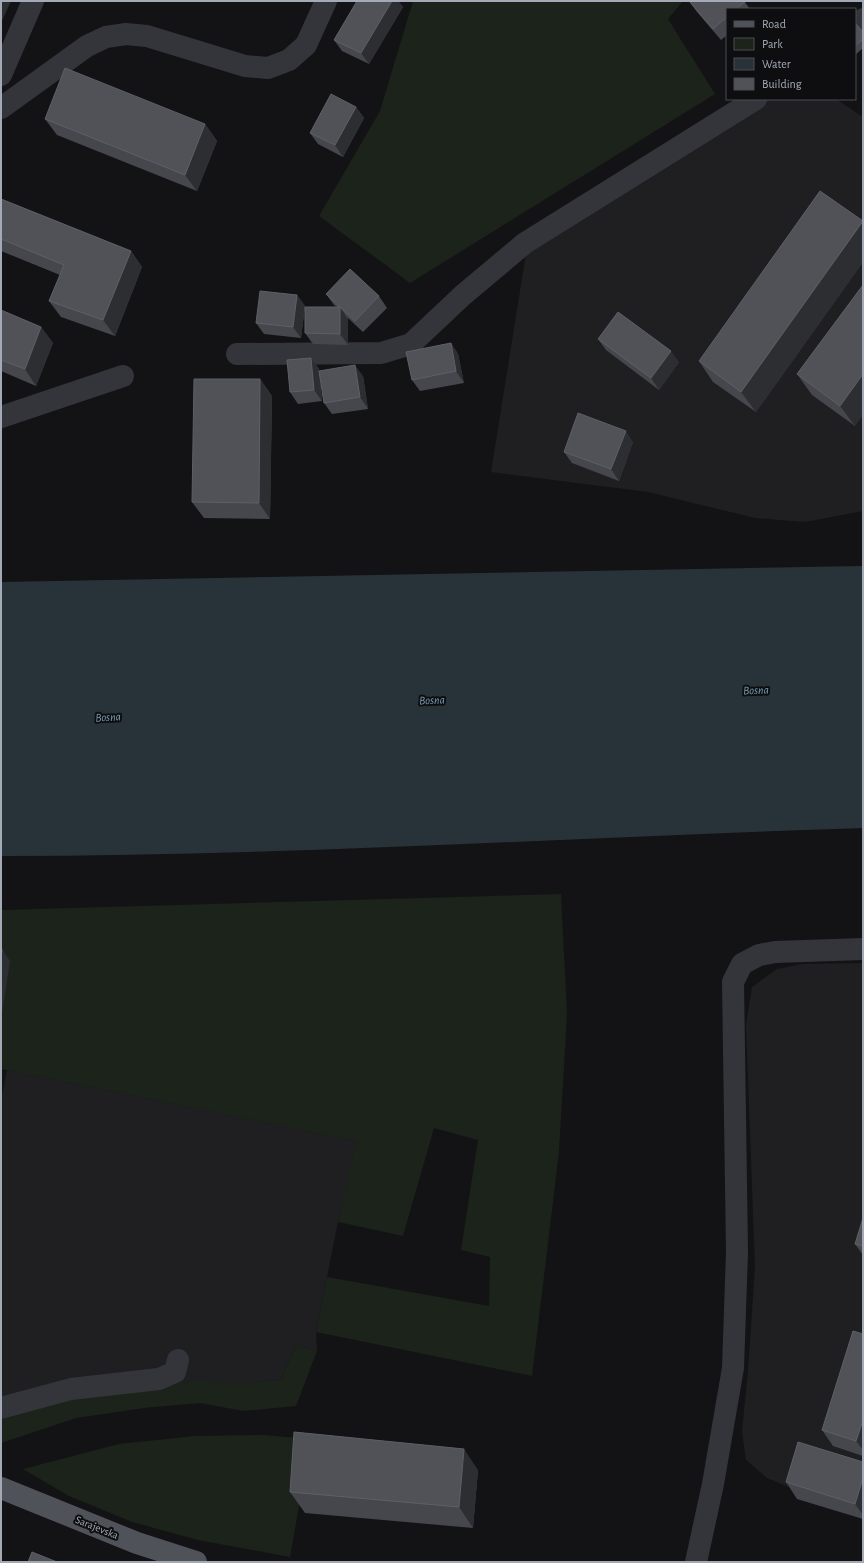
<svg xmlns="http://www.w3.org/2000/svg" width="864" height="1563" font-family="'Alegreya Sans',sans-serif">
<rect width="100%" height="100%" fill="#131315"/>
<path fill="#1f1f22" d="M747 99H836L863 117V511L805 522 755 518 648 492 491 472 527 247Z
M863 963V1513L808 1495 767 1478 746 1460 742 1432 748 1371 755 1267 746 1025 752 987 777 969 802 964Z
M7 1070 358 1141 338 1222 316 1332 317 1351 296 1345 281 1380 44 1403 1 1419V1101Z"/>
<path fill="#1b231b" d="M413 1H683L668 19 715 94 410 283 319 216 380 111Z
M561 894 567 1014 559 1152 532 1376 316 1332 327 1277 489 1306 490 1257 461 1250 478 1140 434 1128 403 1236 338 1222 357 1141 1 1069V910Z
M296 1345 317 1351 296 1406 243 1411 200 1403 144 1408 76 1418 1 1443V1419L44 1403 150 1386 193 1381 246 1383 281 1380Z
M262 1435 311 1439 290 1557 198 1540 132 1522 69 1496 23 1469 119 1444 195 1436Z"/>
<path fill="#283339" d="M863 566V828C576 837 289 856 1 856V582Z"/>
<g fill="none" stroke-linecap="round" stroke-linejoin="round">
<path stroke="#34353a" stroke-width="22" d="M855 26 863 19
M1 75 33 1
M1 108 87 46 106 37 126 34 147 36 245 66 268 68 289 60 306 45 326 1
M237 354 381 353 411 344 463 295 525 243 756 99
M1 417 123 376
M1 1408 71 1389 159 1379 175 1372 178 1360
M696 1562 713 1484 733 1368 737 1252 733 982 742 964 759 955 775 952 863 949"/>
<path stroke="#4f5259" stroke-width="22" d="M1 1488 137 1543 196 1562"/>
</g>
<path fill="#46474d" d="M357 1H398L403 7 369 64 342 51 334 40Z
M689 1H744L750 9H727V35L721 40 697 12Z
M855 23 863 32V48L855 55Z
M356 107 364 118 343 157 318 144 310 133Z
M45 119 205 124 217 141 197 191 57 135Z
M1 199 131 251 142 267 115 336 61 317 49 301 60 275 1 251Z
M863 222V262L756 412 713 382 699 361Z
M863 285 855 426 812 395 797 374Z
M326 294 379 296 387 308 363 332 348 318V345L313 344 305 333 337 307 334 305Z
M297 295 305 306 301 338 264 334 256 323Z
M1 310 41 327 53 343 36 386 1 371Z
M598 339 679 362 659 390 606 350Z
M451 343 458 354 464 383 420 391 412 380Z
M311 358 319 369 322 401 298 404 290 392Z
M363 376 368 409 332 414 324 403Z
M260 379 272 396 270 519 204 518 192 502Z
M633 442 619 481 572 463 564 452Z
M863 1218V1255L855 1244Z
M863 1334V1456L833 1446 822 1430Z
M863 1462V1519L797 1499 786 1482Z
M478 1470 473 1528 305 1513 290 1492Z"/>
<path fill="#2d2e32" d="M1 1H11L1 23Z
M392 1H398L403 7 369 64 361 53Z
M356 107 364 118 343 157 335 145Z
M205 124 217 141 197 191 185 175Z
M863 221V262L756 412 741 392Z
M131 251 142 267 115 336 103 320Z
M297 295 305 306 301 338 293 327Z
M340 307 348 319V345L340 334Z
M41 327 53 343 36 386 25 369Z
M451 343 458 354 464 383 456 371Z
M671 351 679 362 659 390 651 378Z
M311 358 319 369 322 401 314 390Z
M355 365 363 376 368 409 360 397Z
M863 374V415L855 426 840 406Z
M260 379 272 396 270 519 259 503Z
M626 431 633 442 619 481 611 469Z
M2 949 10 961 1 1020V958Z
M863 1420V1450L856 1441Z
M464 1449 478 1470 473 1528 459 1507Z
M863 1478V1515L855 1504Z"/>
<path fill="#505258" stroke="#5d6067" d="M357 1H392L361 53 334 40Z
M689 1H744L745 2 736 9H727V17L713 29Z
M855 23 863 32 862 35 863 39 855 46Z
M65 68 205 124 185 175 45 119Z
M331 94 356 107 335 145 310 133Z
M820 191 863 221 741 392 699 361Z
M1 199 131 251 103 320 49 301 64 265 1 239Z
M350 269 379 296 355 321 326 294Z
M863 285V374L840 406 797 374Z
M260 291 297 295 293 327 256 323Z
M305 307H340V334L305 333Z
M1 310 41 327 25 369 1 360Z
M618 312 671 351 651 378 598 339Z
M451 343 456 371 412 380 406 352Z
M311 358 314 390 290 392 287 360Z
M355 365 360 397 324 403 319 371Z
M194 379H260L259 503 192 502Z
M578 413 626 431 611 469 564 452Z
M1 949H2L1 958Z
M863 1218V1246L855 1244Z
M853 1331 863 1334V1420L856 1441 822 1430Z
M294 1432 464 1449 459 1507 290 1492Z
M798 1442 863 1462V1478L855 1504 786 1482Z
M32 1552 57 1562H28Z"/>
<g text-anchor="middle" stroke-width="4" stroke-linejoin="round" paint-order="stroke">
<g font-size="11" fill="#a3aab6" stroke="#0e0e10">
<text transform="translate(97 1527) rotate(22)" y="4">Sarajevska</text>
</g>
<g font-size="12" font-style="italic" fill="#779bb4" stroke="#0e0e10">
<text transform="translate(756 690) rotate(-2)" y="4">Bosna</text>
<text transform="translate(432 700) rotate(-2)" y="4">Bosna</text>
<text transform="translate(108 717) rotate(-3)" y="4">Bosna</text>
</g>
</g>
<rect width="864" height="1563" fill="none" stroke="#a3aab6" stroke-width="4"/>
<rect x="726" y="8" width="130" height="92" fill="#0e0e10" stroke="#4a4c52"/>
<rect x="734" y="21" width="20" height="6" fill="#4f5259" stroke="#4a4c52"/>
<text x="762" y="28" font-size="12" fill="#a3aab6">Road</text>
<rect x="734" y="38" width="20" height="12" fill="#1b231b" stroke="#4a4c52"/>
<text x="762" y="48" font-size="12" fill="#a3aab6">Park</text>
<rect x="734" y="58" width="20" height="12" fill="#283339" stroke="#4a4c52"/>
<text x="762" y="68" font-size="12" fill="#a3aab6">Water</text>
<rect x="734" y="78" width="20" height="12" fill="#505258" stroke="#4a4c52"/>
<text x="762" y="88" font-size="12" fill="#a3aab6">Building</text>
</svg>
